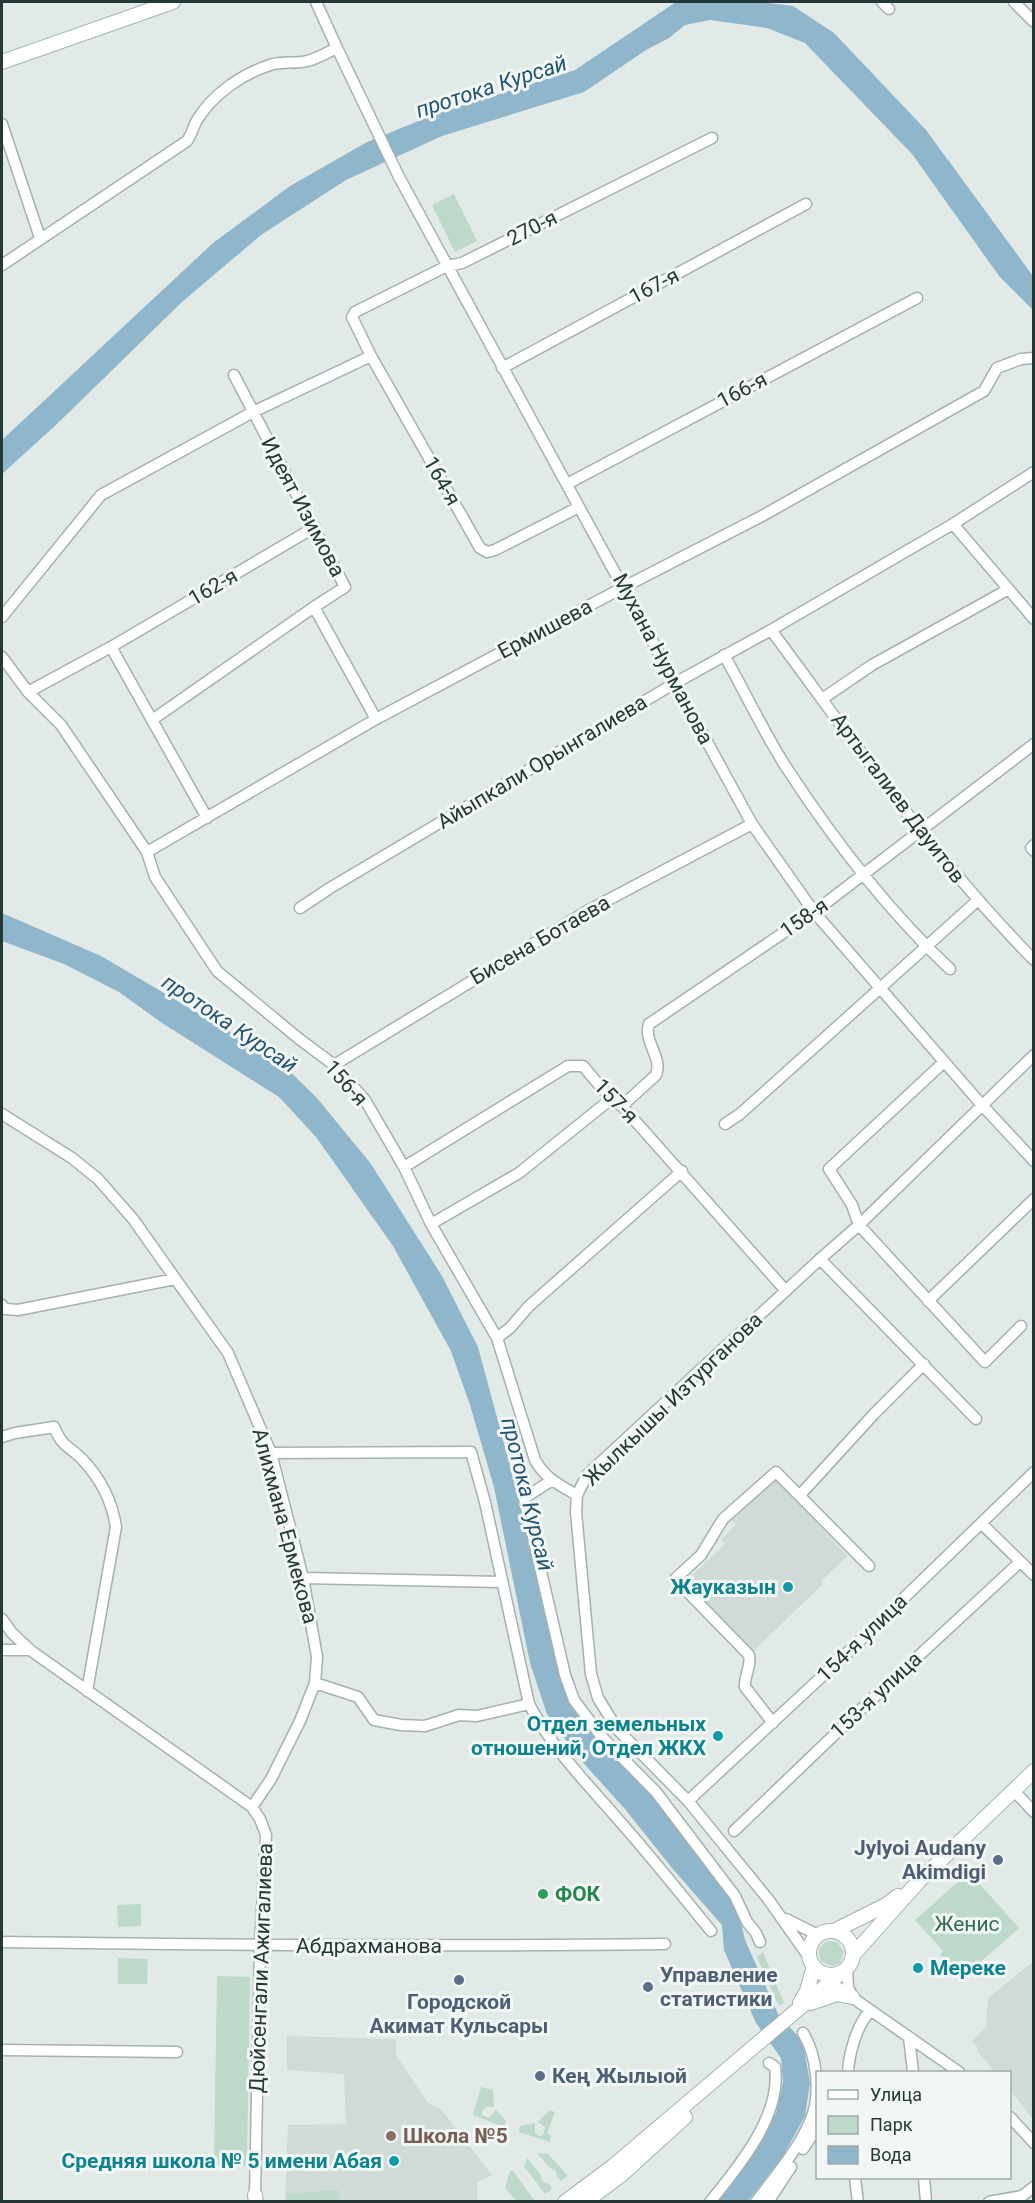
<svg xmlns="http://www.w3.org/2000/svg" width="1035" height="2203" font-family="Roboto,sans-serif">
<rect width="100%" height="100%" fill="#e2eae8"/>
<path fill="#d0dad7" d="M775 1479 848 1556 821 1581 823 1584 752 1652 685 1582 725 1544 721 1539 736 1525 732 1520Z
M1030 1964H1034L1033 2119 1010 2090V2072H995L977 2051 978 2048 972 2041 986 2027 988 1998Z
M287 2036 396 2039V2055L428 2103 441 2109 492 2175 477 2182V2201L285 2202 288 2125 346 2124 344 2074 287 2070Z"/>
<path fill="#bdd9c9" d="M454 194 477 241 455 252 432 205Z
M969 1872 1019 1928 961 1979 940 1955 943 1951 915 1920Z
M141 1904V1926L118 1927 117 1905Z
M828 1941 837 1942 844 1952 840 1963 833 1966 822 1962C816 1953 819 1945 828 1941Z
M763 1952 784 2003 781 2005 778 2004 757 1957Z
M118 1958 148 1959 147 1984H118Z
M217 1976 250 1977 247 2166H214Z
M481 2087 493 2090 494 2107H485L482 2111V2115L489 2118 496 2110 506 2121 504 2127 473 2115Z
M549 2110 555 2112 547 2133 551 2136 550 2142 519 2132 520 2126 535 2123V2133L539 2136 543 2135 545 2127 538 2122Z
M537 2153 548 2154 568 2176 561 2181 557 2177 556 2171 550 2168Z
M527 2158 541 2175 542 2181 549 2184 552 2189 545 2194 524 2166Z
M510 2171H513L535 2201H516L505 2188Z
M338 2190 339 2201H288L287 2194Z"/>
<path fill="#8fb6ca" d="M676 2H760L793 6 834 33 926 130 1033 276V310L999 276 912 154 805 43 767 28 710 20 685 25 669 38 646 50 584 92 442 136 346 180 261 235 182 302 57 424 2 474V440L213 243 290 186 367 142 433 115 575 70Z
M2 913 101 956 278 1060 317 1098 371 1164 442 1276 478 1347 576 1711 608 1751 653 1794 728 1891 740 1918 745 1940 778 2014 803 2042 810 2083 805 2116 783 2156 748 2201H713L729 2186 776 2113 783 2082 781 2058 756 2023 724 1950 722 1925 672 1868 625 1809 578 1757 547 1714 530 1663 494 1487 470 1405 451 1351 393 1246 316 1137 279 1097 162 1023 119 992 64 964 2 941Z"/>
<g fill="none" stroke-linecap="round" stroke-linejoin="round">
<defs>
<path id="street" d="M882 2 889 9
M1014 2 1034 22
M337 48 399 177 752 824 814 912 981 1104 1034 1161
M2 124 40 238
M2 265 187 141C192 134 193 127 197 120 213 94 242 74 270 65 282 61 296 64 307 61 317 59 328 52 337 48L316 2
M502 368 806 204
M234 375 345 587 314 607 376 719
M567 484 917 298
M579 507 495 550 487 552 480 548 371 356 352 317 355 312 447 266 462 263 712 138
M953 524 1034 619
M2 617 101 495 253 412 371 356
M771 630C855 743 935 860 1034 960
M111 647 207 818
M724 655C745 692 763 731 786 767 833 839 887 910 950 969
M2 657 28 692 61 725 147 852 155 877 217 971 298 1038 334 1065 365 1100 404 1167 431 1224 497 1338 535 1460C545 1478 559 1485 577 1495
M28 692 111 647 315 527
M822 699 872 665 1007 590
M152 720 314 607
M1034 845 1031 848 1034 851
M147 852 376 719 624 587 762 516 984 391 997 368 1021 359 1034 358
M300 908 330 888 675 683 771 630 953 524 1034 472
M944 1062 829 1169 852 1205 859 1225 985 1362 1021 1326
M334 1065 587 911 752 824
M622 1106 656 1075C663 1057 643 1042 649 1024L814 912 1034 744
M2 1114 72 1158 98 1179 133 1219 228 1353 271 1453 303 1578 317 1657 315 1683 300 1721 271 1779 252 1807
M725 1124 740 1114 977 901
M404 1167 568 1066H583L611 1099 622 1106 786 1291
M431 1224 519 1173 611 1099
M820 1259 976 1419
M928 1301 1034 1199
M2 1305 5 1309 18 1310 175 1279
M497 1338 510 1328 529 1306 682 1171
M2 1437 15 1433 54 1427C63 1448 68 1445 82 1459 101 1479 112 1500 116 1527L87 1691
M271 1453 471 1452 485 1502 529 1704C553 1749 583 1779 616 1817 649 1854 680 1893 711 1931
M551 1481 524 1498 565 1675 574 1700 601 1736 656 1792 735 1896 747 1922 756 1933 760 1942
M800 1495 874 1414 924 1364
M981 1523 1034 1575
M303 1578 501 1582
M2 1619 12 1633 30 1650 252 1807 260 1819 266 1835 260 1946 255 2195
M2 1650H30
M315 1683 358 1697 374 1720 401 1725 425 1726 459 1715 477 1716 529 1704
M773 1723 745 1687C744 1675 752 1666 749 1655L675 1579 701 1555 723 1519 776 1472 869 1566
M1013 1790 1034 1812
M688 1801 845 1655 1034 1472
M734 1831 857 1713 1020 1562
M786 1919 816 1934
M2 1942C223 1945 444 1947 665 1944
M811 1960 768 1899 688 1801 617 1729 598 1698 591 1674 576 1512 577 1495 587 1475 820 1259 859 1225 1034 1055
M847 1967 848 1987 852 1996
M820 1972 840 1989 959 2072
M909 2037 913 2072
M2 2050 177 2052
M848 2072C849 2053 857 2025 870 2011
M1010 2117 1034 2143
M803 2149 818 2126
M855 2178 858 2202
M924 2178 926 2202
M710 2202C739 2166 782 2115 775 2067L769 2063
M756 2202C775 2176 799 2149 811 2119 821 2095 817 2055 803 2033
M768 2202 791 2167
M989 2202 1022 2196 1034 2187"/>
<path id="secondary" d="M2 62 173 2
M834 1931 886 1905 898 1896
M809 1953a22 22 0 1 1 44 0a22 22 0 1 1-44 0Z
M853 1955 919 1881 1034 1771
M800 2003 807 1991 814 1966
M811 2003 837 1994 852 1997
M255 2195 256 2202
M565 2202 612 2167 842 1972
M585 2202 620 2176 685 2117"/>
</defs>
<use href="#street" stroke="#a5b1af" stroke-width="13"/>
<use href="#secondary" stroke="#a2b5b1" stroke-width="16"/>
<use href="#street" stroke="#fff" stroke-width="10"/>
<use href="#secondary" stroke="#fff" stroke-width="14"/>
</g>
<g fill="#0f9aa8" stroke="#f2f7f5" stroke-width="2">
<circle cx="788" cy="1587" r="6"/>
<circle cx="718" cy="1736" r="6"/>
<circle cx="918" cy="1968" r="6"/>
<circle cx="394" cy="2161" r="6"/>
</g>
<g fill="#5c6f8a" stroke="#f2f7f5" stroke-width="2">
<circle cx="998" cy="1860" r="6"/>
<circle cx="459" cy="1980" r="6"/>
<circle cx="648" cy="1987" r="6"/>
<circle cx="540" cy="2076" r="6"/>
</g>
<circle fill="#2e9e5b" stroke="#f2f7f5" stroke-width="2" cx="543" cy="1894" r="6"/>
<circle fill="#8d6e63" stroke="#f2f7f5" stroke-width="2" cx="391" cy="2136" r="6"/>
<g text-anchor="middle" stroke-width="6" stroke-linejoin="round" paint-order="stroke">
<g font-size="21" fill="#243937" stroke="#f2f7f5">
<text transform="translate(532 228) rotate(-27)" y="7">270-я</text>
<text transform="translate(654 286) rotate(-28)" y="7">167-я</text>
<text transform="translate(742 390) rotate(-28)" y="7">166-я</text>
<text transform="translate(442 481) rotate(60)" y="7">164-я</text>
<text transform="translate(303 507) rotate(62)" y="7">Идеят Изимова</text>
<text transform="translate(213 587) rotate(-30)" y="7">162-я</text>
<text transform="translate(545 629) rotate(-28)" y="7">Ермишева</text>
<text transform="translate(663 659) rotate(62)" y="7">Мухана Нурманова</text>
<text transform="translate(542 762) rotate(-31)" y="7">Айыпкали Орынгалиева</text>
<text transform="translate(898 798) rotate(53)" y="7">Артыгалиев Дауитов</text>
<text transform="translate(804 918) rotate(-35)" y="7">158-я</text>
<text transform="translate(540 940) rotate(-30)" y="7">Бисена Ботаева</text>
<text transform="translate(346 1083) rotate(48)" y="7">156-я</text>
<text transform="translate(616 1101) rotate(46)" y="7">157-я</text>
<text transform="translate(673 1399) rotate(-44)" y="7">Жылкышы Изтурганова</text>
<text transform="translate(285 1526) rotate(75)" y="7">Алихмана Ермекова</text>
<text transform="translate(862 1638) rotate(-44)" y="7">154-я улица</text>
<text transform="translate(876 1695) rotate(-43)" y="7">153-я улица</text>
<text x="369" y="1953">Абдрахманова</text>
<text transform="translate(261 1968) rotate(-88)" y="7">Дюйсенгали Ажигалиева</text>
</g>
<g font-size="21" font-weight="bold" fill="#0d838f" stroke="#f2f7f5" text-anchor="end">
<text x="776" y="1594">Жауказын</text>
<text x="706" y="1731">Отдел земельных<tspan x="706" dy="24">отношений, Отдел ЖКХ</tspan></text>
<text x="930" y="1975" text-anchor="start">Мереке</text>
<text x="382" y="2168">Средняя школа № 5 имени Абая</text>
</g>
<g font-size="21" font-weight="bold" fill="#4e5e75" stroke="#f2f7f5" text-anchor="start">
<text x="986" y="1855" text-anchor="end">Jylyoi Audany<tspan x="986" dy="24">Akimdigi</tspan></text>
<text x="660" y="1982">Управление<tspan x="660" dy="24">статистики</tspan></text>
<text x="459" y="2009" text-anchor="middle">Городской<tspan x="459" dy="24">Акимат Кульсары</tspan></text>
<text x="552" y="2083">Кең Жылыой</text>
</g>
<g font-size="21" font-weight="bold" fill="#27864d" stroke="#f2f7f5" text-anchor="start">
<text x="555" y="1901">ФОК</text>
</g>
<g font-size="21" fill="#326c52" stroke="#f2f7f5">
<text x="967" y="1931">Женис</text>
</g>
<g font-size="21" font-weight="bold" fill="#785e54" stroke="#f2f7f5" text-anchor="start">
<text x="403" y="2143">Школа №5</text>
</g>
<g font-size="22" font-style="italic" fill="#24556f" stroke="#f2f7f5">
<text transform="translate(491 86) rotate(-18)" y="8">протока Курсай</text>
<text transform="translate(230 1023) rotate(34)" y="8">протока Курсай</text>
<text transform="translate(528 1494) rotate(76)" y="8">протока Курсай</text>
</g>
</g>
<rect width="1035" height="2203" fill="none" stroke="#243937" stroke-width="6"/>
<rect x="816" y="2071" width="195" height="108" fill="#f2f7f5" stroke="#a0aba9" stroke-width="1.5"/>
<rect x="828" y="2090" width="30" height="9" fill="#ffffff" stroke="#a0aba9" stroke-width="1.5"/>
<text x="870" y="2101" font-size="18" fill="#243937">Улица</text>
<rect x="828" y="2116" width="30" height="18" fill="#bdd9c9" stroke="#a0aba9" stroke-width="1.5"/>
<text x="870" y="2131" font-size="18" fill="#243937">Парк</text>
<rect x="828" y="2146" width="30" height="18" fill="#8fb6ca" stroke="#a0aba9" stroke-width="1.5"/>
<text x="870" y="2161" font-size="18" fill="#243937">Вода</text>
</svg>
